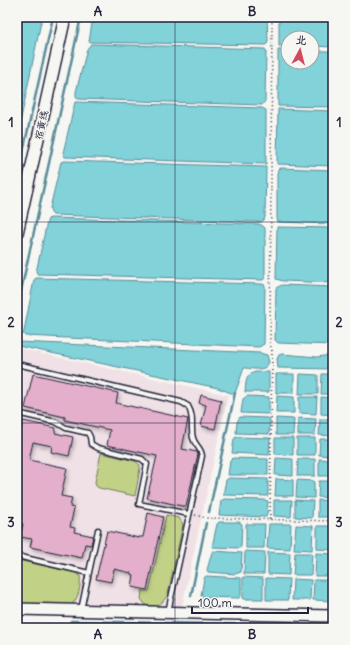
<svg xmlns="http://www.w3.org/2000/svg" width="350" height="645" font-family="Delius,'LXGW WenKai TC',sans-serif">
<defs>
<filter id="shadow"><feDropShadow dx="1.5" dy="2.5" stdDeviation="2" flood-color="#0004"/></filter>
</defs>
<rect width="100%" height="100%" fill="#f6f6f2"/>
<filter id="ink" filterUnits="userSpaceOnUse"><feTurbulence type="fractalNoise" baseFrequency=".025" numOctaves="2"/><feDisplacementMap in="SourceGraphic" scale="8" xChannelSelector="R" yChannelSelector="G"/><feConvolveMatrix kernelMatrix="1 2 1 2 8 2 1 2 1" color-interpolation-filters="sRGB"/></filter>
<g filter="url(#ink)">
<path fill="#f0e1e6" d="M17 348 228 395 182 607 17 605Z"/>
<path fill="#c1d287" stroke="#727a61" d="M101 453 135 461 140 465V469L135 496 99 488 96 486 95 482Z
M166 515 179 518 183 524 168 594C163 603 159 607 148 608L141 599 142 591H149Z
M17 560 76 573 80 576C81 587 79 599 70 606L17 605Z"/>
<path fill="#81d2d9" stroke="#5b8c9a" d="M17 17H42L17 138Z
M93 17H267L268 41 267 44 265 45 89 42Z
M279 17H333V47L312 46V38H288V46H279Z
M91 44 265 49 266 51 265 101 262 105 78 99 76 96V92L87 49Z
M278 50H288V62H312V51H333V107L278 106Z
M75 102 262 108 266 110V164L65 157 63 153Z
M278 109 333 111V166L277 164Z
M64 161 266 167 265 217 264 220 261 222 53 215 51 213 50 208 60 166 61 162Z
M281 168 333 170V224L278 222 277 219V174L278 169Z
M51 218 259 224 263 226 265 228V278L263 280 38 274 36 272 37 268 47 222 48 219Z
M277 227 333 228V283L283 281 276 279Z
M36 278 262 284 265 285 264 344 259 347 25 336 23 334 24 331 34 280Z
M282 285 333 287V345L278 343 275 340 276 288Z
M19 342 260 353 267 355 269 362C265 373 252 368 244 368L238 385 235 393H231L218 388 18 346Z
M282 354 317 357 324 356H333V369L278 368 277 359 279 355Z
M256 372H269V392H245C246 383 245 374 256 372Z
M276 374H294V393H276Z
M300 374 318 375V394H299Z
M322 374H333V394H321Z
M247 396 269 397V414L241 413 243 399Z
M277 396 294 397V413H276Z
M299 397H317L316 414 299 413Z
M321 397 333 398V415L321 414Z
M240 417 268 418 270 419 269 434 236 433 237 422Z
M276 418 294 419 293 435H276Z
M298 418 316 419 315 435H298Z
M320 419H333V436L319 435Z
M236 437 270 438 269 455 232 453 234 439Z
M275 438H293V455L275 454Z
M297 438H315V455H297Z
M320 439H333V456L319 455Z
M233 458 268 459V475H228L230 461Z
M276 458 293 459V476L275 475Z
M298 459H315V476H297Z
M319 459 333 460V476H319Z
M229 478 268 479V496L223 495 226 480Z
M276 479 293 480V496H275Z
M297 480 314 481V498L296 497Z
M319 481H333V498L318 497Z
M224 499 265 500 268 501 267 514 266 517 219 515 221 501Z
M274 500H292L291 517 274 516Z
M295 500 313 501 312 518 295 517Z
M318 500 333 501V517H318Z
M219 522H239L242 524 241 547 239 548 212 547 217 524Z
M246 524H265L264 548H246Z
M269 524H291L290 549 267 548Z
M296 525 313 526 312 550 294 549Z
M317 526H333V550L317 549Z
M214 551 242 553 241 572 235 574 208 572 207 570 212 552Z
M245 551 265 552 264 574H244Z
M268 552 290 553 289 575 268 574Z
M295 553H312L311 575H293Z
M316 553 333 554V576H315Z
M206 576 241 578V596L239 598 203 597 201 596 204 578Z
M243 577 263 578V599H243Z
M266 578 289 579 288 600H266Z
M293 579 311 580 310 600H292Z
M314 580H333L332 601 313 600Z"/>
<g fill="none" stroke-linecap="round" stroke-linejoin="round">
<path stroke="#5b8c9a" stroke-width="2.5" d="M17 179 53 17
M17 309 81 17
M209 512 235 393
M191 596 206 523
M70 628 71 621 333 626"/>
</g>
<path fill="#e3afca" stroke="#22223b" filter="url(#shadow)" d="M33 374 118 393 116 403 188 419 182 449 197 452 198 454 186 507 147 498 157 456 107 445 110 430 65 420V417L25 408Z
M201 395 221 400 215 429 201 426 206 405 199 403Z
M23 421 56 428 55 433 73 437 69 456 51 452 52 446 33 442 29 460 67 468 61 496 72 498 70 507 74 508 70 527 75 528 74 532 93 536 91 545 85 544 82 558 30 547 32 539 20 537 23 524 17 523V434H20Z
M148 513 163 517 147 590 132 587 134 575 131 574V573L114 569 111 582 96 579 107 531 139 538V537H143Z"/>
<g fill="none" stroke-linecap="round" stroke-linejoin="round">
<defs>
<path id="lane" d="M17 364 181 402 188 406C195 418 190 427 193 438 195 446 201 447 202 456L168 612
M17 413 56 422 66 428 88 433 90 437 91 444 98 448 142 459 147 464 139 504 189 514
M17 556 89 573
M81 610 98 530"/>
<path id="secondary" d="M17 233 65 17
M17 609 333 616"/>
</defs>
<use href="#lane" stroke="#22223b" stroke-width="7"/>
<use href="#secondary" stroke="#22223b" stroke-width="14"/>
<path stroke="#22223b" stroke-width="1.5" stroke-dasharray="1 3" stroke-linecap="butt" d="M195 515 206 518 333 521
M270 519 272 351 270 344 272 17"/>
<use href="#lane" stroke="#f6f6f2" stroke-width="4"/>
<use href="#secondary" stroke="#f6f6f2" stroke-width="11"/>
</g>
</g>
<path fill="none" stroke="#22223b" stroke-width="1" stroke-opacity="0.55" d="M175 17V628M17 222H333M17 423H333"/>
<g text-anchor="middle" stroke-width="3" stroke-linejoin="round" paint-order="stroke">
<g font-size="10" fill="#22223b" stroke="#f6f6f2">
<text transform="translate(41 125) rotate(-78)" y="4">宿黄线</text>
</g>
</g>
<rect width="350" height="645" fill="none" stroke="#f6f6f2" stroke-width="44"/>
<g transform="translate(300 50) rotate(7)"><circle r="19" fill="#f6f6f2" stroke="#a1a1a9"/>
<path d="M0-3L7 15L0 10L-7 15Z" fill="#d1495b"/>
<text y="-6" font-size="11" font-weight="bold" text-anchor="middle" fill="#22223b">北</text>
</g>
<path d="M192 607v6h116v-6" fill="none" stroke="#22223b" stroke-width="2"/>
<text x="198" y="607" font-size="12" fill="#22223b" stroke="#f6f6f2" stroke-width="3" paint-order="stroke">100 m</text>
<rect x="22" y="22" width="306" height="601" fill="none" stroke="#22223b" stroke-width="1.5"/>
<g font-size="13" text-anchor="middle" font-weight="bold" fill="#22223b">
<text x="98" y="16">A</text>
<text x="252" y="16">B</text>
<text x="11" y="127">1</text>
<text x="339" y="127">1</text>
<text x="11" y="327">2</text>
<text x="339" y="327">2</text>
<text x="11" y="527">3</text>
<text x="339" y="527">3</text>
<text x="98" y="639">A</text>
<text x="252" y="639">B</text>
</g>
</svg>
